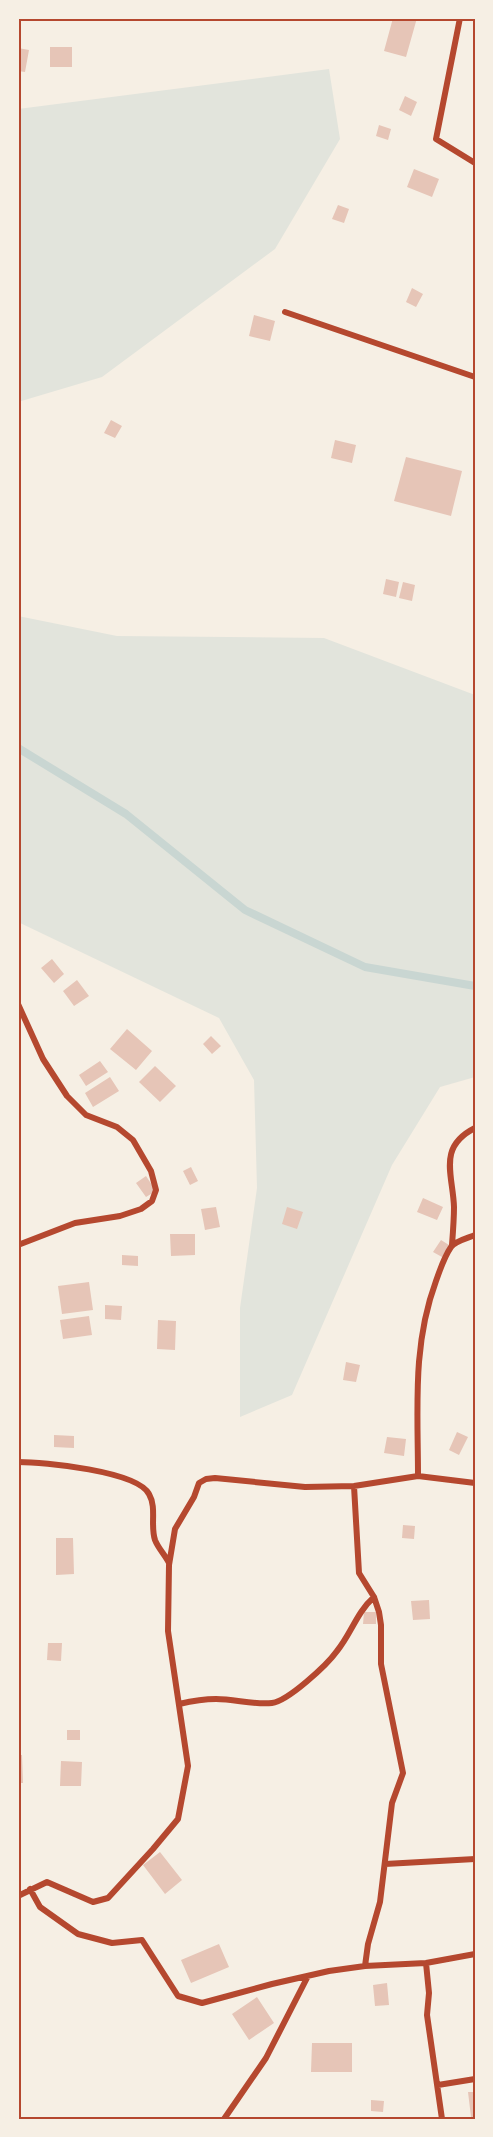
<svg xmlns="http://www.w3.org/2000/svg" width="493" height="2137" font-family="Barlow,sans-serif">
<rect width="100%" height="100%" fill="#f6efe4"/>
<path fill="#e2e4dc" d="M329 69 340 139 275 249 102 377 18 402V109Z
M18 616 117 636 324 638 475 695V1077L440 1087 392 1165 292 1395 240 1417V1308L257 1188 254 1080 219 1018 18 922Z"/>
<g fill="none" stroke-linecap="round" stroke-linejoin="round">
<path stroke="#c9d6d2" stroke-width="8" d="M18 748 126 814 245 910 365 967 475 986"/>
</g>
<path fill="#e6c5b7" d="M393 18H417L406 57 384 51Z
M50 47H72V67H50Z
M18 48 29 50 25 72 18 71Z
M405 96 417 102 411 116 399 110Z
M379 125 391 129 388 140 376 136Z
M414 169 439 179 432 197 407 187Z
M338 205 349 209 344 223 332 219Z
M412 288 423 294 416 307 406 302Z
M254 315 275 321 270 341 249 336Z
M111 420 122 426 115 438 104 433Z
M335 440 356 445 352 463 331 458Z
M406 457 462 471 451 516 394 501Z
M386 579 399 582 396 597 383 594Z
M403 582 415 585 412 601 399 598Z
M52 959 64 974 54 983 41 968Z
M77 980 89 996 74 1006 63 991Z
M127 1029 152 1051 136 1070 110 1049Z
M211 1036 221 1046 212 1054 203 1044Z
M100 1061 108 1072 86 1086 79 1075Z
M155 1066 176 1086 160 1102 139 1082Z
M110 1077 119 1091 93 1107 85 1093Z
M191 1167 198 1181 190 1185 183 1171Z
M146 1176 156 1191 146 1197 136 1183Z
M423 1198 443 1207 437 1220 417 1212Z
M216 1207 220 1227 205 1230 201 1209Z
M287 1207 303 1212 297 1229 282 1224Z
M170 1234H195V1255L171 1256Z
M441 1240 449 1245 442 1257 433 1252Z
M122 1255 138 1256V1266L122 1265Z
M89 1282 93 1310 62 1314 58 1286Z
M105 1305 122 1306 121 1320 105 1319Z
M89 1316 92 1335 63 1339 60 1320Z
M158 1320 176 1321 175 1350 157 1349Z
M346 1362 360 1365 356 1382 343 1380Z
M457 1432 468 1437 459 1455 449 1450Z
M54 1435 74 1436V1448L54 1447Z
M387 1437 406 1439 404 1456 384 1453Z
M403 1525 415 1526 414 1539 402 1538Z
M56 1538H73L74 1574 56 1575Z
M429 1600 430 1619 413 1620 411 1601Z
M364 1612H376V1624H363Z
M48 1643H62L61 1661 47 1660Z
M67 1730H80V1740H67Z
M18 1755H22L23 1783H18Z
M61 1761 82 1762 81 1786H60Z
M160 1852 182 1880 165 1894 143 1865Z
M219 1944 229 1967 191 1983 181 1960Z
M387 1983 389 2005 375 2006 373 1985Z
M257 1997 274 2023 249 2040 232 2014Z
M312 2043H352V2072H311Z
M468 2092H475V2117H471Z
M371 2100 384 2101 383 2112 371 2111Z"/>
<g fill="none" stroke-linecap="round" stroke-linejoin="round">
<path stroke="#b5482f" stroke-width="6" d="M460 18 436 139 475 163
M285 312 475 377
M18 1004 43 1059 67 1096 86 1115 117 1127 133 1140 151 1171 156 1190 152 1201 141 1209 120 1216 75 1223 18 1245
M452 1245C453 1232 454 1219 454 1207 453 1175 437 1147 475 1128
M18 1462C44 1462 137 1471 149 1494 157 1508 150 1525 155 1540 158 1548 165 1555 169 1563
M418 1476C418 1409 412 1346 436 1281 440 1270 444 1257 451 1247 455 1241 468 1238 475 1235
M354 1486 359 1573 374 1597 379 1612 381 1625V1664L403 1773 392 1803 380 1902 368 1944 365 1966
M179 1704C192 1701 204 1699 216 1699 235 1699 253 1705 272 1703 288 1701 327 1665 337 1651 351 1634 357 1612 374 1597
M385 1864 475 1859
M30 1889 40 1907 78 1934 112 1943 142 1940 178 1996 202 2003 272 1984 329 1971 365 1966 426 1963 475 1954
M18 1896 47 1882 93 1902 108 1898 153 1849 178 1819 188 1766 168 1631 169 1565 175 1529 194 1497 199 1483 206 1479 215 1478 305 1487 354 1486 418 1476 475 1483
M426 1963 429 1993 427 2015 442 2119
M438 2085 475 2079
M224 2119 266 2058 308 1976"/>
</g>
<rect width="493" height="2137" fill="none" stroke="#f6efe4" stroke-width="39"/>
<rect x="20" y="20" width="454" height="2098" fill="none" stroke="#b5482f" stroke-width="2"/>
</svg>
